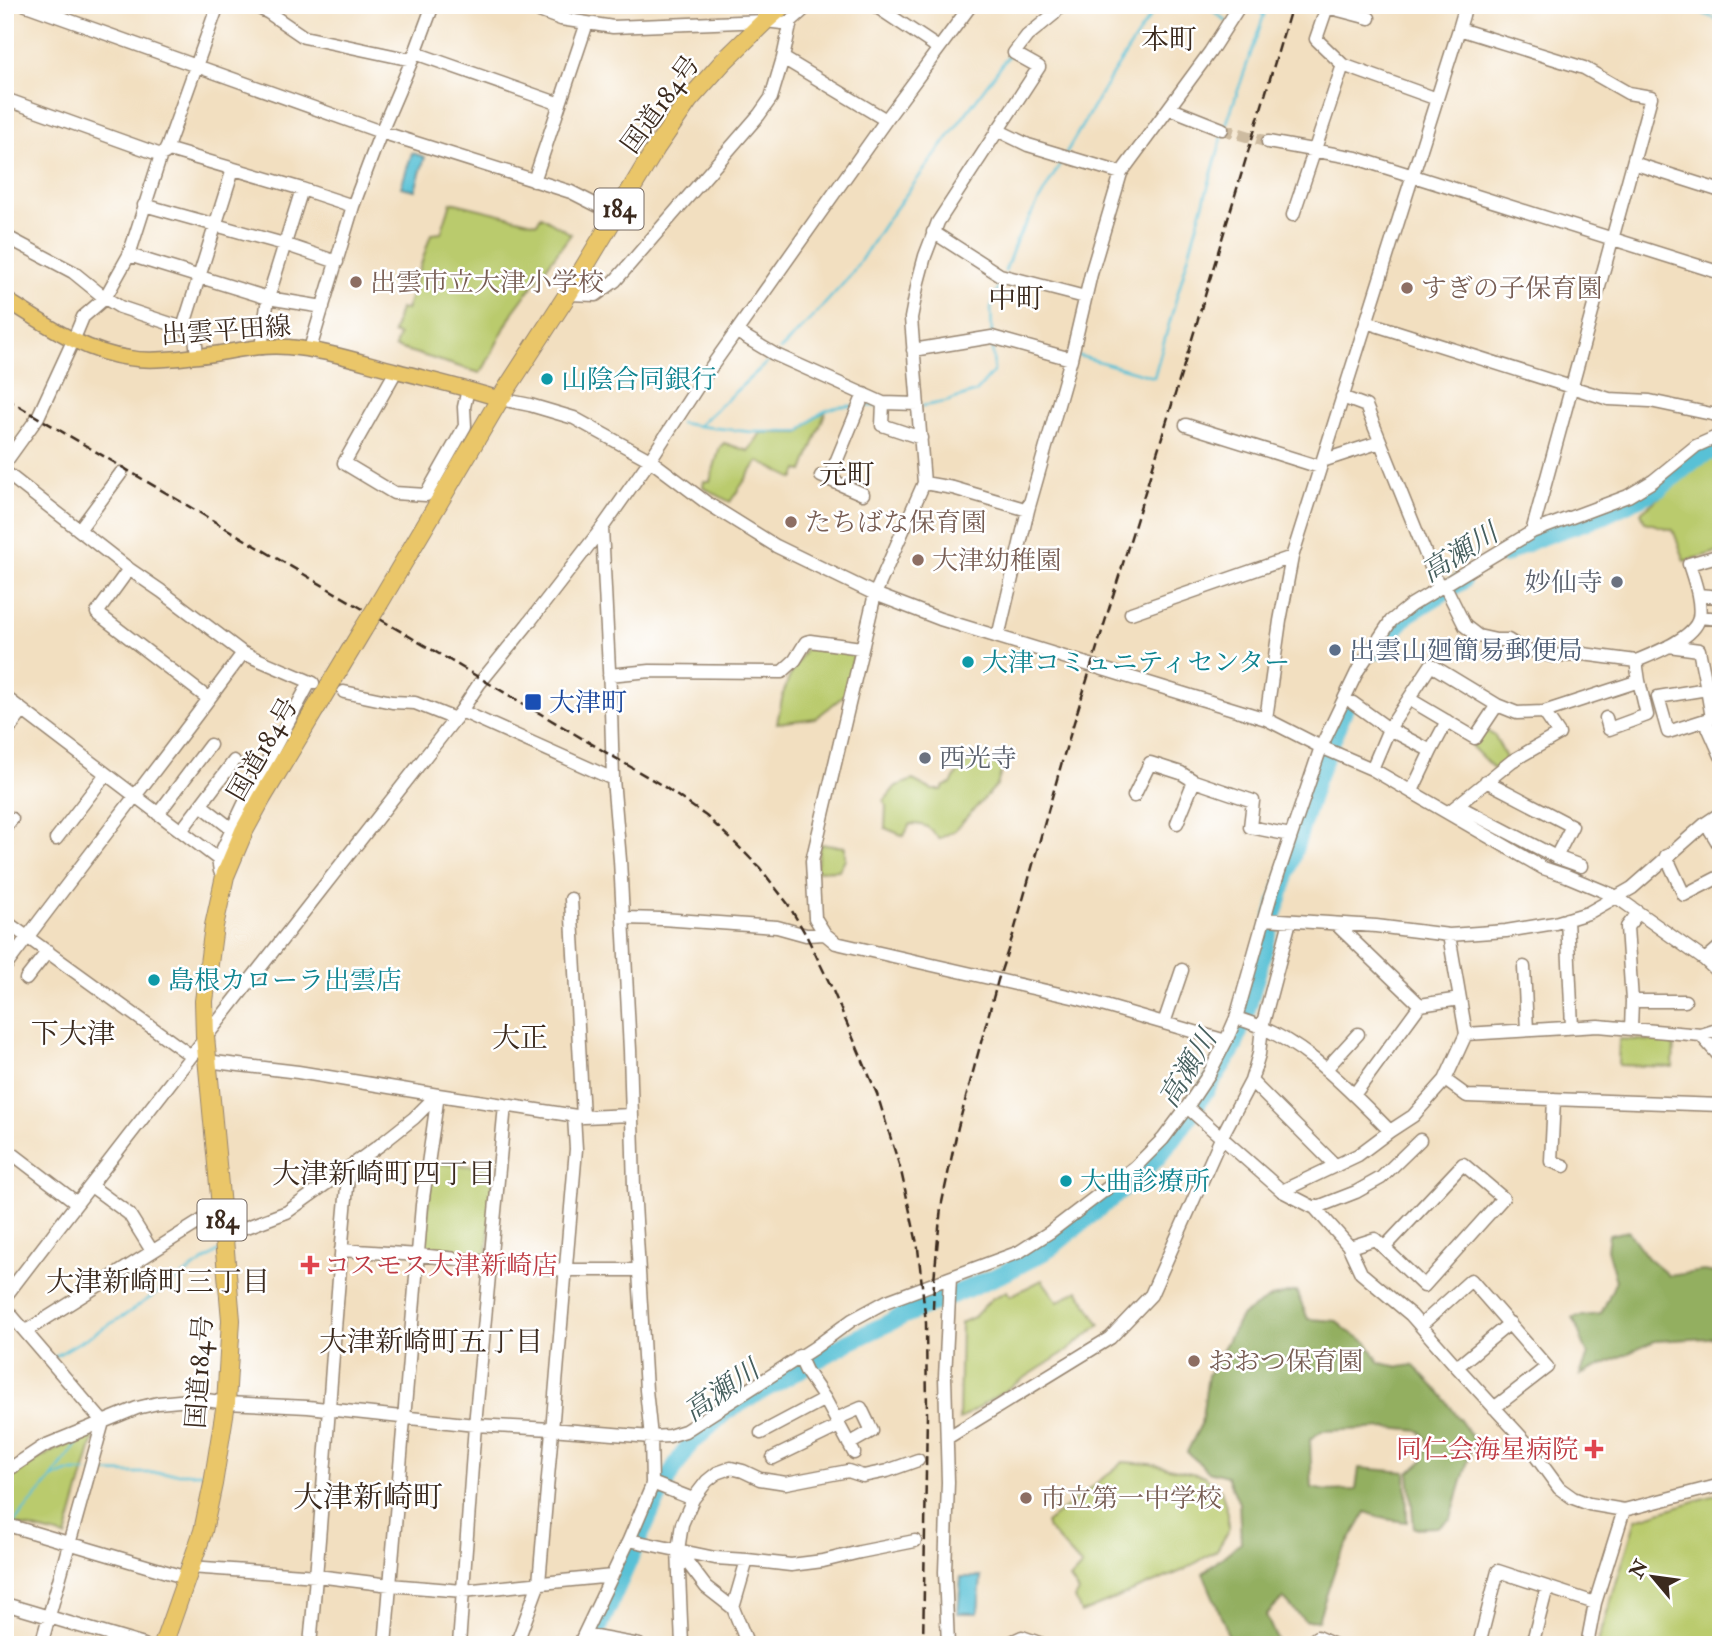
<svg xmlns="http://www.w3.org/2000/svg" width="1726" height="1650" font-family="'IM FELL Double Pica','Noto Serif JP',serif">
<rect width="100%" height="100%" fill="#fff"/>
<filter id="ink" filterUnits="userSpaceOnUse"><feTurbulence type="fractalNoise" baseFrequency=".0143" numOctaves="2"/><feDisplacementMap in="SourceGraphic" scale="14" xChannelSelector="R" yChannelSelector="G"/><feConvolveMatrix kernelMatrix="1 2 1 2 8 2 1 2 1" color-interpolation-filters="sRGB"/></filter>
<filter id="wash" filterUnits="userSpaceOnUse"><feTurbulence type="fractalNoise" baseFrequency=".00686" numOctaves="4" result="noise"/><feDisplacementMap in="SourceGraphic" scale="28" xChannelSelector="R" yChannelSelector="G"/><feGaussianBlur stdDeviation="1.57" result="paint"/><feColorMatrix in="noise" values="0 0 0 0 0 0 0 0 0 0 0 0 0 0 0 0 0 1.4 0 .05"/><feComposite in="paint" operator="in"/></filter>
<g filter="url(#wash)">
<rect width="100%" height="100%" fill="#f2dfc0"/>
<path fill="#bacb6d" stroke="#7a7a46" stroke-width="2" d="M451 202 537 223 541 216 571 234 513 312 485 366 480 373 395 347 399 335 393 333 400 309 406 310 431 234 441 233Z
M826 411 803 471 798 470 794 479 758 461 730 502 703 487 704 481H710L720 447 724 443 748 451 761 433H800L813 419Z
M1721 448V551L1685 561 1673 530 1645 522 1641 512 1665 493 1662 489 1695 461Z
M809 642 855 649 846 694 816 718 777 723 783 694 789 678Z
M1485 730 1495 736 1507 760 1495 770 1472 747Z
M980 755 990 765 1005 760 997 785 955 830 939 839C929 827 926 824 910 824L904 836 885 828 886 806 884 801 896 786 913 780 932 790H942L944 786 951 784 961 767Z
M820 844 845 847V859L839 870 816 871Z
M1619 1039 1674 1042 1673 1067 1618 1065Z
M434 1163 494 1168 487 1257 423 1251 428 1203Z
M1042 1280 1058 1302 1078 1290 1100 1325 1068 1350 959 1420 961 1323 974 1317 991 1299 1007 1291 1010 1296Z
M91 1435 94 1438 66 1537 13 1524 5 1517V1483C31 1462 59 1445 91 1435Z
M1123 1462 1150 1464 1205 1476 1221 1490 1228 1513V1532L1217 1550 1184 1570 1081 1613 1075 1598 1079 1592 1070 1579 1082 1566 1048 1529 1046 1523Z
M1721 1493V1645H1597L1636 1519Z"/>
<path fill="#93af60" stroke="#676c3f" stroke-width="2" d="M1628 1231 1648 1258 1669 1276 1704 1271 1721 1274V1335L1708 1338 1655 1341 1580 1375 1588 1355 1573 1317 1601 1314 1616 1281 1607 1249 1609 1235Z
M1296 1291 1308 1319 1337 1321 1344 1329 1367 1342 1380 1363 1400 1367 1413 1365 1442 1395 1474 1440 1451 1518 1437 1527 1414 1528 1409 1473 1423 1461 1428 1441 1420 1431 1389 1428 1322 1431 1310 1439 1312 1488 1326 1491 1356 1490 1359 1468 1406 1472 1407 1522 1385 1519 1366 1512 1338 1560 1318 1620 1305 1621 1283 1598 1266 1615 1279 1645H1229L1225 1625 1203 1573 1241 1542 1239 1503 1227 1476 1208 1471 1187 1452 1201 1424 1208 1375 1242 1315 1272 1297Z"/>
<path fill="#59c1d6" stroke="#4a767a" stroke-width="2" d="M412 153 425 157 415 190 401 187Z
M961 1577H981L978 1613H958Z"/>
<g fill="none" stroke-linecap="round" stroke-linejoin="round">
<path stroke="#59c1d6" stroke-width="2.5" d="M1206 5 1226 21
M1249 5 1264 15 1266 5
M1683 5 1721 21
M1225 128 1264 15
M1066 153 1113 73 1153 12 1164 5
M1005 271 1016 241 1063 159
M992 335 991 308 1001 280
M780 350 813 317 851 275 885 223 1009 55
M1076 355 1154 377 1223 134
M863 406H878
M923 406 945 402 976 392 994 371 992 341
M680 423 698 426 773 357
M698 426 752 432H800C817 414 827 405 853 406
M230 1243 245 1233
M54 1357 122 1317 219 1251
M92 1472 130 1473H205
M51 1479 83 1436
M13 1524 51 1479 67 1472H86"/>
<path stroke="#59c1d6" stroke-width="18" d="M1504 555 1520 546 1543 536 1602 516 1660 488 1694 460 1721 446
M1377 651 1387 637 1408 614 1462 581
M591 1645 652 1509 675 1467 690 1444 726 1411 847 1343 905 1315 1004 1273 1049 1249 1119 1192 1157 1158 1179 1131 1234 1047 1246 1012 1273 917 1315 783 1347 703"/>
</g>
</g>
<g filter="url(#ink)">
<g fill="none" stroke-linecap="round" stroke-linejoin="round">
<path stroke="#cdbba0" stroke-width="12" stroke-dasharray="12 6" stroke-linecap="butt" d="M1222 129 1268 142"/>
<defs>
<path id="minor" d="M26 5 381 132 571 192 616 215
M253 5 269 13 304 37 412 60
M523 5 561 19 613 27 765 21 782 23 791 21 783 58 771 98 759 115 615 281 596 295 568 294
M874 5 934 45 937 51
M1061 5 1054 14 1027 36 1014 53 1039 67 938 222 925 256 918 282 911 318 924 483 875 594 812 861 815 918 825 934 836 943 1081 999 1226 1041
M1369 18 1327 7 1316 39 1343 65 1437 99
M791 21 809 5
M1459 29 1466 5
M415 53 560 104
M783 58 886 120
M5 99 161 155
M1169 108 1222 129
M997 130 1028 145 1121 173
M1268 142 1356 158 1721 273
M166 149 302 189 353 206
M1633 163 1721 191
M534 181 587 23
M144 205 284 244 337 262
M1293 215 1343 65
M933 232 1000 275 1085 297
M5 236 73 272 105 298 120 307 183 328 195 335 197 356
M129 255 268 298 323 307
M1366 322 1609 399 1650 401 1721 416
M183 328 233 169
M737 332 774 354 883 403 918 404
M261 348 268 298 302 189
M310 349 353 206 381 132 415 53 433 5
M913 350 992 337 1071 359
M396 371 344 463 394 493 426 495 465 426 464 407 468 389
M1342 397 1366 406 1439 587
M500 399 530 405 574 418 650 460 707 503 776 546 875 594 940 619 1266 719 1321 747 1372 769 1543 868 1567 876 1615 896 1705 960 1721 975
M883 403 882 425 921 438
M1186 425 1320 467
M1322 461 1380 442
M5 463 38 417 73 341 83 317 105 298 129 255 161 155 165 153 218 5
M5 472 129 569 161 591 243 653C165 759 83 862 5 967
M821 476 863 494
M829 479 864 394
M924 483 953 488 1028 510
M79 530 121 473
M129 569 97 613 209 699
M1444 584 1465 626 1478 636 1496 640H1508L1521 648 1552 656 1583 654 1636 661
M1698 595 1721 597
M1131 613 1292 557
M1699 617 1721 619
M998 637 1028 510 1071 359 1091 274 1121 173 1210 52 1240 5
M1669 646 1699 650 1707 689 1658 697 1668 732 1712 718 1707 689
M243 653 313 683
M609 675 650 671 782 672 795 660 806 642 810 641 861 648
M344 692 392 702 415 703 455 719
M5 697 218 859 220 871 225 876
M1409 699 1475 738 1497 705
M1353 703 1389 729 1372 769
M461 711 613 779
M1606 718 1609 729 1647 715 1639 681
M1266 719 1280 621 1292 557 1459 29 1584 68 1628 93 1651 97 1532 532
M1705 720 1721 756
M5 734 23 711
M1431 751 1447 721
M1486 781 1572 826 1556 857
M1412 791 1431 751 1389 729 1431 665 1497 705 1517 713 1544 712
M1134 796 1150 763 1181 773 1194 781
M201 805 228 826
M1458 806 1556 857 1581 866
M1449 812 1512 761 1559 734 1544 712 1639 681 1636 661C1653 654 1695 638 1699 618 1702 601 1694 580 1689 564L1721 555
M158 814 210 745
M1177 823 1194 781 1253 801 1250 827 1291 835
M1706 823 1721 848
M5 827 12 819
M181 831 234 761
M56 839 106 774
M1666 856 1684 895 1721 876
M218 859 244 804 310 682
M571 899 583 1117
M623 918 662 919 777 927 806 935 825 934
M1265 919 1376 926 1449 935 1506 931 1555 923 1588 913 1632 888 1706 823 1721 813
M1567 919 1572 1027
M5 921 190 1055
M1336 924 1420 1005
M1705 960 1721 946
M1524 967 1527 1030
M26 979 48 951
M1632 1001H1685
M1236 1018C1301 1037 1343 1084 1390 1131
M1164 1023 1182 970
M1631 1029 1632 1001 1627 927 1638 913
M1466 1034 1598 1026 1701 1035 1714 1031 1721 1027
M1701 1035 1721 1058
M206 1061 298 1072 438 1095 583 1117 632 1115
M1326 1069 1358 1034
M1445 1080 1467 1096 1721 1105
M1251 1081 1336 1166
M1354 1095 1420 1005 1460 999
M1554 1099 1551 1161 1564 1166
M1187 1107 1282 1191 1315 1208 1348 1245 1361 1273 1411 1315 1457 1367 1524 1440 1559 1488 1573 1498 1589 1504 1624 1510 1721 1485
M5 1148 77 1203
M91 1186 129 1214 152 1251
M1282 1191 1358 1155 1390 1131 1413 1116 1445 1080 1466 1034 1449 935
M1315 1208 1356 1192 1381 1178 1420 1140
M223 1228 247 1227 287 1212 380 1145 414 1118 437 1095
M1350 1247 1375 1239 1424 1286 1503 1198 1463 1164 1384 1248
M341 1250 419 1255 565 1270H639
M5 1297C155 1100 309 906 461 711L479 684 527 625 602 528 650 460 702 380 886 120 971 5
M5 1308 103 1422
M1421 1325 1471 1280 1547 1367 1494 1408
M26 1331 220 1209
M799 1356 806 1371 825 1399 854 1453
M1457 1367 1510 1323
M836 1419 861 1408 872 1431 849 1444
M761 1433 825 1399
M947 1438 1110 1338 1151 1295 1222 1136 1251 1081 1259 1054 1262 1027 1290 921
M773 1458 839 1426
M5 1472 44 1446 137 1408 158 1403 200 1399 226 1403 308 1407 475 1425 551 1429 651 1437 669 1436 685 1431 814 1348 852 1320 887 1301 1019 1252 1050 1232 1135 1167 1163 1139 1187 1107 1209 1074 1226 1041 1236 1018 1270 898 1321 747 1358 670 1391 621 1411 605 1532 532 1628 496 1653 481 1696 446 1721 435
M652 1483 693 1499 682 1524 678 1550 706 1587 733 1608 748 1645
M693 1499 707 1481 717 1473 731 1468 743 1471 760 1479 786 1483 848 1471 863 1476 887 1471 918 1460
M5 1521 11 1526 187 1578
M629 1540 715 1558 747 1560 733 1608
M678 1550 682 1645
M747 1560 791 1565 823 1561 860 1552 915 1541
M190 1567 317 1576 390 1585 463 1591 612 1576
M5 1604 144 1645
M584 1635 639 1645
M41 1645 103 1422
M310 1645C325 1486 333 1326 349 1167
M385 1645 422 1205 438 1095
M459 1645 475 1425 505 1105
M516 1645 539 1583 576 1149 574 1116
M579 1645 629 1540 651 1488 652 1483 651 1437 646 1390 634 1187 630 1050 620 860 613 779 611 710 602 528
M948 1645 945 1572 948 1482 945 1377 950 1278
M1005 1645 1022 1637 1045 1645
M1307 1645 1317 1637 1335 1645
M1479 1645 1498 1571 1595 1603
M1532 1645 1547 1587
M1587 1645 1595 1603 1624 1510"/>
<path id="major" d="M5 299C44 323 83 352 129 358 151 362 176 358 198 356 227 353 258 344 288 347 326 350 361 362 397 371 431 380 466 388 500 399"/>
<path id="highway" d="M377 607 500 399 568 294 656 148 689 100 723 62 765 21 783 5
M163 1645 203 1531 213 1484 226 1403 231 1320 223 1228 205 1036 204 1001 214 926 225 876 244 831 262 798 362 631"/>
</defs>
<use href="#minor" stroke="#96846f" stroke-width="15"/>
<use href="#major" stroke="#96846f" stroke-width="17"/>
<use href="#highway" stroke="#96846f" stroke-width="20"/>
<use href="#minor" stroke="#fff" stroke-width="12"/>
<use href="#major" stroke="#eac669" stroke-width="14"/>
<use href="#highway" stroke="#eac669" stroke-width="18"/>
<path stroke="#3b2a1e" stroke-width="2.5" stroke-dasharray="10 5" stroke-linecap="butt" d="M5 398 663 786 706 816 734 842 760 868 788 904 806 935 830 984 877 1094 901 1171 918 1248 926 1323 927 1414 923 1645
M933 1309 934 1280 941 1207 958 1127 998 980 1013 935 1063 758 1189 349 1292 5"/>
<defs>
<path id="highway-bridge" d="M362 631 377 607"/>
</defs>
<use href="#highway-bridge" stroke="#96846f" stroke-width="20" stroke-linecap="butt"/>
<use href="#highway-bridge" stroke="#eac669" stroke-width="18"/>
</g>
</g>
<g fill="#8d6e63" stroke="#fff" stroke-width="2.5">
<circle cx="356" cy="282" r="7"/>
<circle cx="1407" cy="288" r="7"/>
<circle cx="791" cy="522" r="7"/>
<circle cx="918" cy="560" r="7"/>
<circle cx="1194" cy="1361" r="7"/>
<circle cx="1026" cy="1498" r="7"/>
</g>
<g fill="#0f9aa8" stroke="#fff" stroke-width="2.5">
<circle cx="547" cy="379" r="7"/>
<circle cx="968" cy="662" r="7"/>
<circle cx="154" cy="980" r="7"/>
<circle cx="1066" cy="1181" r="7"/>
</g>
<g fill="#6b7280" stroke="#fff" stroke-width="2.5">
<circle cx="1617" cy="582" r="7"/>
<circle cx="925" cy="758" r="7"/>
</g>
<circle fill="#5c6f8a" stroke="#fff" stroke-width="2.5" cx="1335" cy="650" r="7"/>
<rect fill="#1a4fb4" stroke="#fff" stroke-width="2.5" x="524" y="693" width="18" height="18" rx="3.5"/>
<g fill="#e0444e" stroke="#fff" stroke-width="2.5">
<path d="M306.5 1254.5h7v7h7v7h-7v7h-7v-7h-7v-7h7z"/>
<path d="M1590.5 1438.5h7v7h7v7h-7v7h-7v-7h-7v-7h7z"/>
</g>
<g text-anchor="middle" stroke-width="5" stroke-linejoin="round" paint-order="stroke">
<g fill="#fff" stroke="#766a62" stroke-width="2">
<rect x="594.5" y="188.5" width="49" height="41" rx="5"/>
<rect x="197.5" y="1199.5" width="49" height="41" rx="5"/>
</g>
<g font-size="24" font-weight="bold" fill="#3b2a1e">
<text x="619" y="217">184</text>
<text x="222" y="1228">184</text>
</g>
<g font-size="26" fill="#3b2a1e" stroke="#fff">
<text transform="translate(660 104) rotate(-54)" y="9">国道184号</text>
<text transform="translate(226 330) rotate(-4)" y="9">出雲平田線</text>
<text transform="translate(262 749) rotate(-60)" y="9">国道184号</text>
<text transform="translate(199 1372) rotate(-86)" y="9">国道184号</text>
</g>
<g font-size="26" fill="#785e54" stroke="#fff" text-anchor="start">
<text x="370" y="291">出雲市立大津小学校</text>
<text x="1421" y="297">すぎの子保育園</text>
<text x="805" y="531">たちばな保育園</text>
<text x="932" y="569">大津幼稚園</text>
<text x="1208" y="1370">おおつ保育園</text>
<text x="1040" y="1507">市立第一中学校</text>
</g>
<g font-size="26" fill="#0d838f" stroke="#fff" text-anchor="start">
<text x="561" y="388">山陰合同銀行</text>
<text x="982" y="671">大津コミュニティセンター</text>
<text x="168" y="989">島根カローラ出雲店</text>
<text x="1080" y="1190">大曲診療所</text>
</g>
<g font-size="26" fill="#5b616d" stroke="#fff" text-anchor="end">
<text x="1603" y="591">妙仙寺</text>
<text x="939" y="767" text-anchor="start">西光寺</text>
</g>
<g font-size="26" fill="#4e5e75" stroke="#fff" text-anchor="start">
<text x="1349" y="659">出雲山廻簡易郵便局</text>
</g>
<g font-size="26" fill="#164399" stroke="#fff" text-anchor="start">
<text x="549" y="711">大津町</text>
</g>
<g font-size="26" fill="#be3a42" stroke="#fff" text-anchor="start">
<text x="324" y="1274">コスモス大津新崎店</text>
<text x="1578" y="1458" text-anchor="end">同仁会海星病院</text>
</g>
<g font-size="28" fill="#3b2a1e" stroke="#fff">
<text x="1169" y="49">本町</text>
<text x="1016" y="308">中町</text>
<text x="847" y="484">元町</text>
<text x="73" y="1043">下大津</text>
<text x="520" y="1047">大正</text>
<text x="384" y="1183">大津新崎町四丁目</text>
<text x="158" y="1291">大津新崎町三丁目</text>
<text x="431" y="1351">大津新崎町五丁目</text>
</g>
<g font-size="28" font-style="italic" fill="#465f5e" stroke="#fff">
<text transform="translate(1459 552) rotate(-32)" y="10">高瀬川</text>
<text transform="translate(1187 1068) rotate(-59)" y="10">高瀬川</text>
<text transform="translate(721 1390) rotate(-35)" y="10">高瀬川</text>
</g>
<g font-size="30" fill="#3b2a1e" stroke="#fff">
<text x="368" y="1507">大津新崎町</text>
</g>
</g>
<rect width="1726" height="1650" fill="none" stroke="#fff" stroke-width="28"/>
<g transform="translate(1653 1577) rotate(299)" stroke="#ffffff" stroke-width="5" paint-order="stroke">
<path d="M0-5L12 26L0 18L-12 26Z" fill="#3b2a1e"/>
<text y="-10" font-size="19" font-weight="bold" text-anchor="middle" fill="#3b2a1e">N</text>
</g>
</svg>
